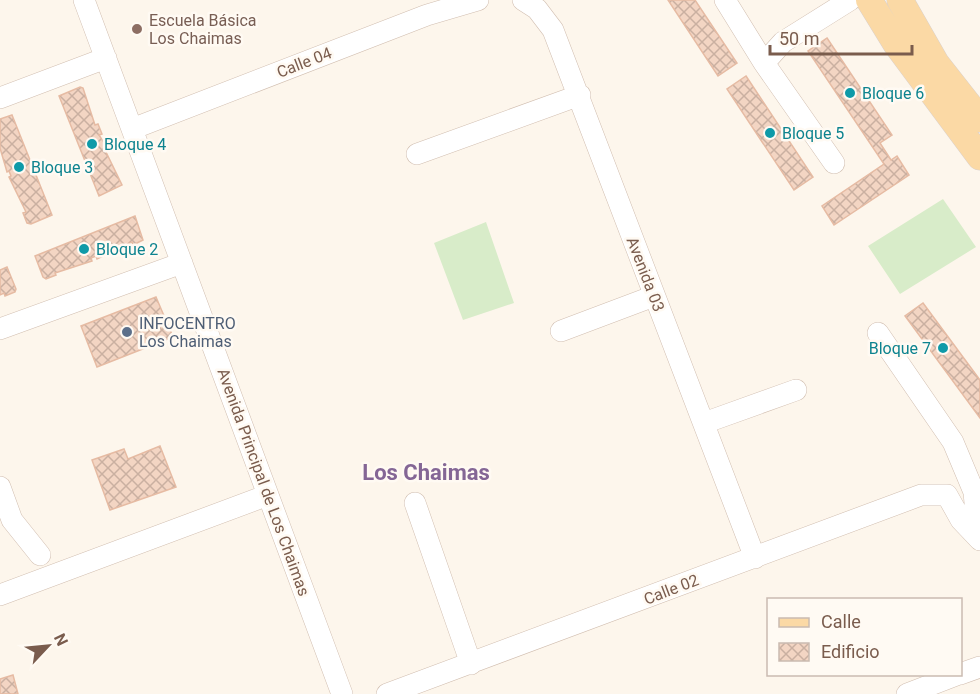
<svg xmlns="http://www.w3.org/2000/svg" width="980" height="694" font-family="Roboto,sans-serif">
<defs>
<pattern id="building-cross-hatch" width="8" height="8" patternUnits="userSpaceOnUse" patternTransform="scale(1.5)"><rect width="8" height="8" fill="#f3d5c3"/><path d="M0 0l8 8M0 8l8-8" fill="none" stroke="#cab0a1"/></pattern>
</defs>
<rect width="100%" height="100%" fill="#fdf6ec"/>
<path fill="#d8ecc9" d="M943 199 976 247 900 294 868 246Z
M486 222 514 303 463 320 434 243Z"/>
<path fill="url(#building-cross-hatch)" stroke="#e6bba3" stroke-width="1.5" d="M668 0H695L737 63 718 76Z
M827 38 892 135 880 143 891 160 897 156 909 175 834 225 822 206 884 164 808 51Z
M746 76 813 177 794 190 727 89Z
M80 87 83 88 95 125 98 124 102 134 99 135 108 149 105 150 122 185 99 196 59 96Z
M12 115 52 215 31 224 27 223 23 213 26 212 9 177 11 176 9 171 7 172 0 148V119Z
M135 216 143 240 133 245 132 242 97 259 96 256 91 258 92 261 55 273 56 275 46 279 43 277 35 256Z
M7 267 16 289 15 292 5 296 4 293 0 295V270Z
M156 297 173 337 97 367 81 326Z
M923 303 980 380V418L905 316Z
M160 446 176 487 110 510 92 460 124 449 128 459Z
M13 675 18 694H0V679Z"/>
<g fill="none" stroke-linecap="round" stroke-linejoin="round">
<defs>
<path id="minor" d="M84 0 342 694
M523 0 537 9 553 30 755 558
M725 0 764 63 834 163
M764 63 783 42 850 0
M0 98 106 58
M132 129 427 15 478 0
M417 154 580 95
M0 329 182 263
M561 331 654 296
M878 333 953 442 974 492 978 536
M704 423 796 390
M0 487 12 520 40 555
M415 503 471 664
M0 595 268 495
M960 674 980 667
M387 694 921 495H947L961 520 980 540
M907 694 959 674"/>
<path id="major" d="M869 0 896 44 980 157
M900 0 936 63 980 119"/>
</defs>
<use href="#minor" stroke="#d1beb0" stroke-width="22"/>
<use href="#major" stroke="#dad1cd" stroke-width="27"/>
<use href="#minor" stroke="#fff" stroke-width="21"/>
<use href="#major" stroke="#fbd9a5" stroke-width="26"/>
</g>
<circle fill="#8d6e63" stroke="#fffaf3" stroke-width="2" cx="137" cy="29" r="6"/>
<g fill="#0f9aa8" stroke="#fffaf3" stroke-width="2">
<circle cx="850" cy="93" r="6"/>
<circle cx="770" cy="133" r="6"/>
<circle cx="92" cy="144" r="6"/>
<circle cx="19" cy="167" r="6"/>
<circle cx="84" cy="249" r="6"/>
<circle cx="943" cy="348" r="6"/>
</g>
<circle fill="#5c6f8a" stroke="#fffaf3" stroke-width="2" cx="127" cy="332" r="6"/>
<g text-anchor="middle" stroke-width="5" stroke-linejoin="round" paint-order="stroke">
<g font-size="16" fill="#785e54" stroke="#fffaf3" text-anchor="start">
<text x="149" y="26">Escuela Básica<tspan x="149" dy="18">Los Chaimas</tspan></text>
</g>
<g font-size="16" fill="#7a5c4d" stroke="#fffaf3">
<text transform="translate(304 62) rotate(-21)" y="6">Calle 04</text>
<text transform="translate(646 274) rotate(69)" y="6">Avenida 03</text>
<text transform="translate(264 482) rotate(70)" y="6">Avenida Principal de Los Chaimas</text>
<text transform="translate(671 589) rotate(-21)" y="6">Calle 02</text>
</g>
<g font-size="16" fill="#0d838f" stroke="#fffaf3" text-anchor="start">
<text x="862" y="99">Bloque 6</text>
<text x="782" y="139">Bloque 5</text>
<text x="104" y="150">Bloque 4</text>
<text x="31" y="173">Bloque 3</text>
<text x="96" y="255">Bloque 2</text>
<text x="931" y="354" text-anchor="end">Bloque 7</text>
</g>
<g font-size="16" fill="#4e5e75" stroke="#fffaf3" text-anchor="start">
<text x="139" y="329">INFOCENTRO<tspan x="139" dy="18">Los Chaimas</tspan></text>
</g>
<g font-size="22" font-weight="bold" fill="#846695" stroke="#fffaf3">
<text x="426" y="480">Los Chaimas</text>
</g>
</g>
<rect x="767" y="598" width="195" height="78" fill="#fffaf3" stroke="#cabbb1" stroke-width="1.5"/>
<rect x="779" y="618" width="30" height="9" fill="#fbd9a5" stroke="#cabbb1" stroke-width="1.5"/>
<text x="821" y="628" font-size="18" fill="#7a5c4d">Calle</text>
<rect x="779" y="643" width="30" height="18" fill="url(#building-cross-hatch)" stroke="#cabbb1" stroke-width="1.5"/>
<text x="821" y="658" font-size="18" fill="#7a5c4d">Edificio</text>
<g transform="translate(48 646) rotate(64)" stroke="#fffaf3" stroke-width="4.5" paint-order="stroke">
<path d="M0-4.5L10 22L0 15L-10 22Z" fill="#7a5c4d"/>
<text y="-9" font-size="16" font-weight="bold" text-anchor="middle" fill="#7a5c4d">N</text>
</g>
<path d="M770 45v9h142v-9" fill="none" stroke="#7a5c4d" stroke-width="3"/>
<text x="779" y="45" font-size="18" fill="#7a5c4d" stroke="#fffaf3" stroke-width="4.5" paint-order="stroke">50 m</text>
</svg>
